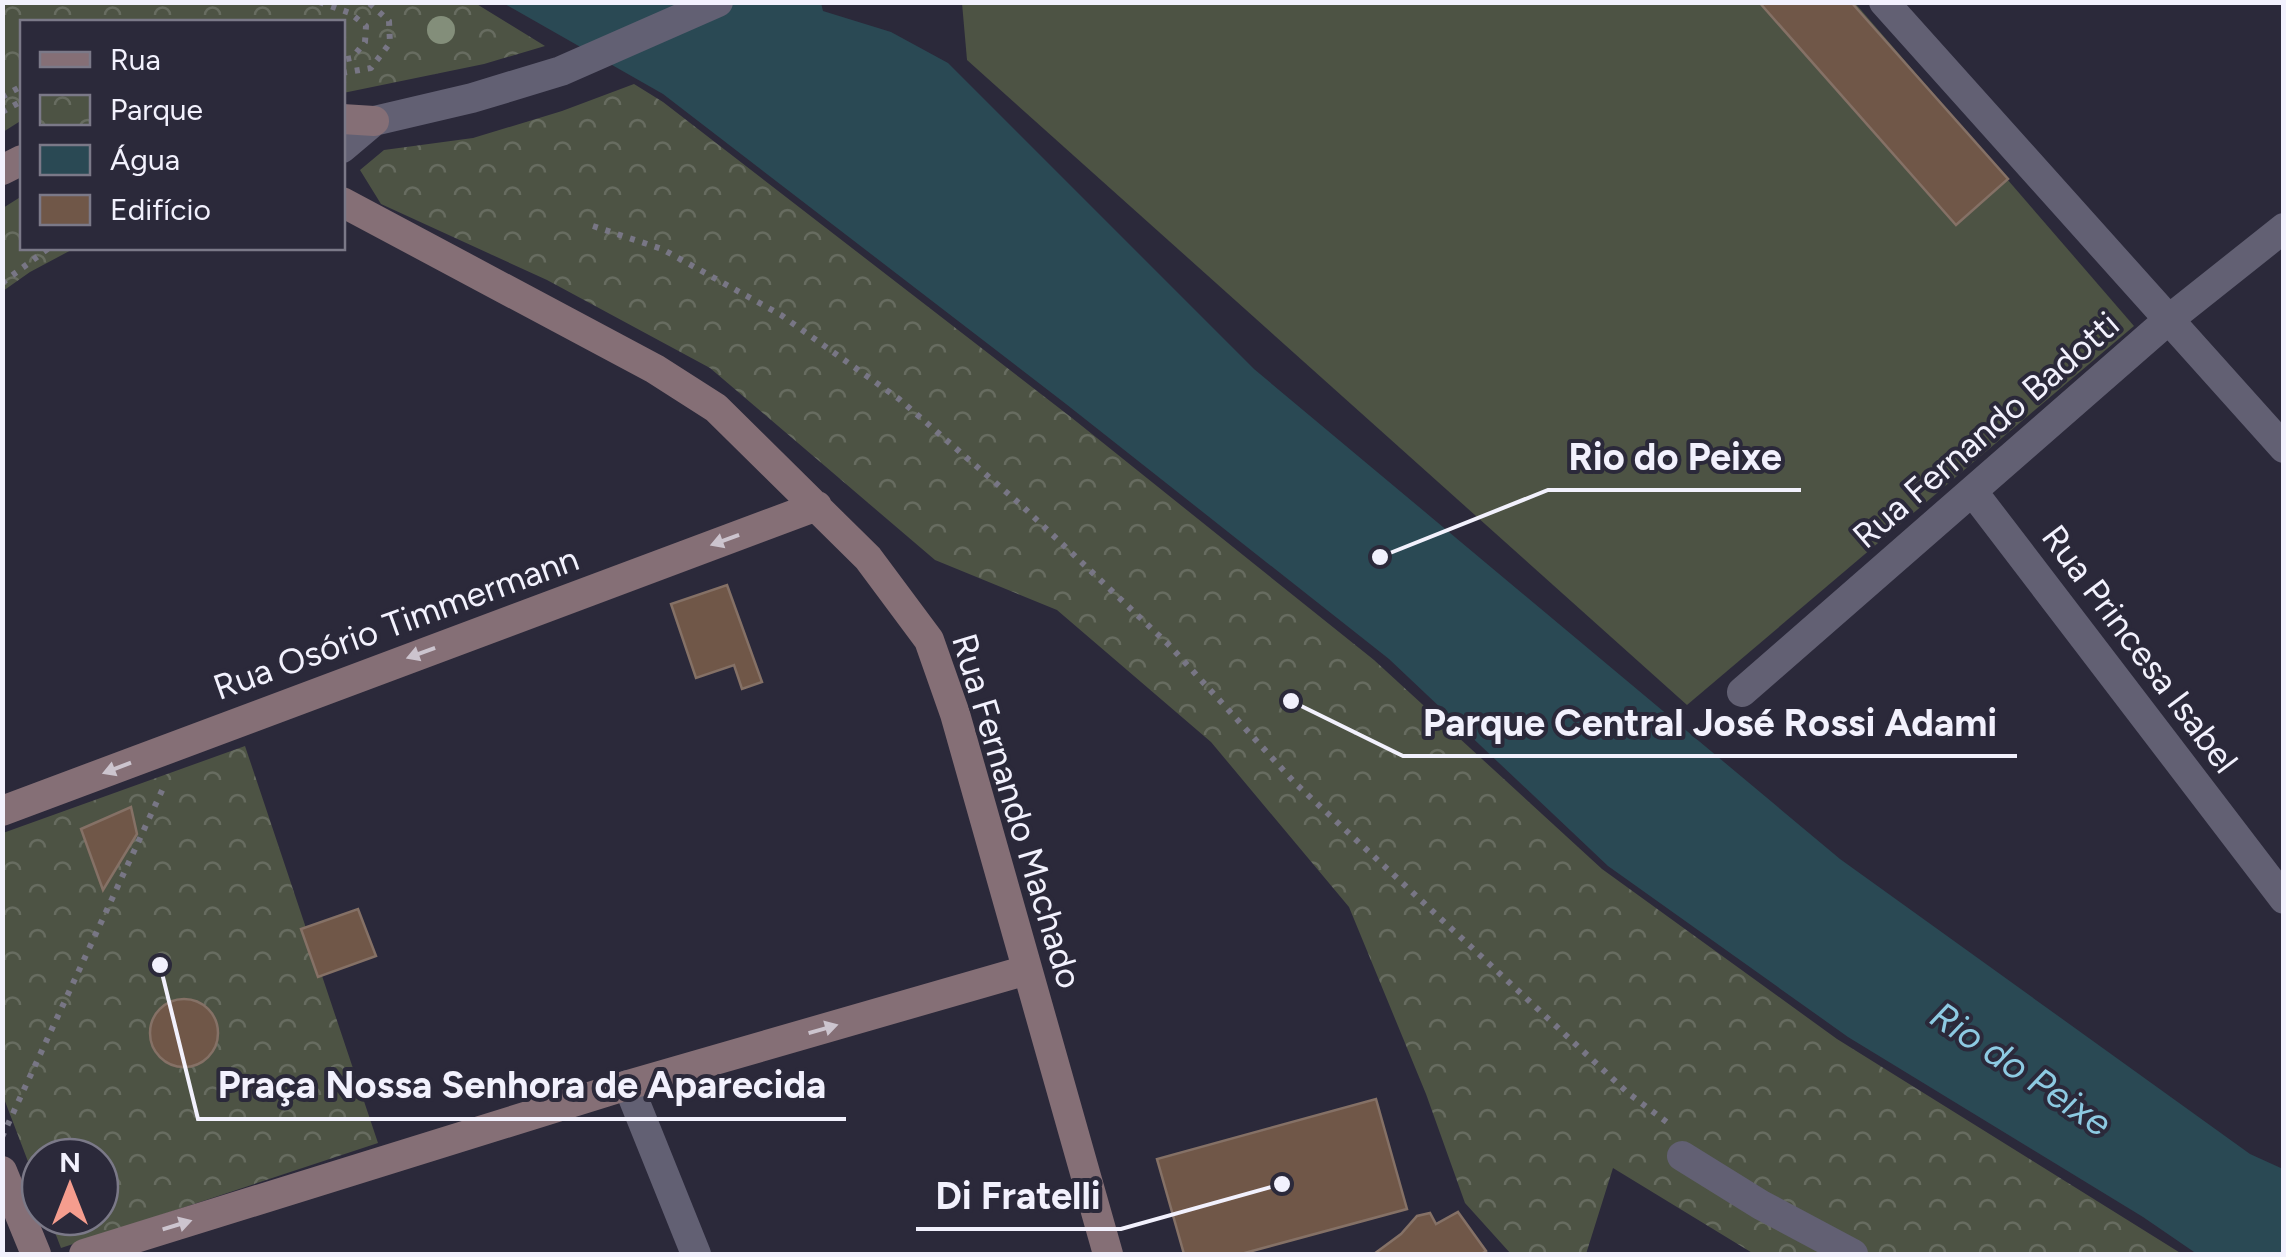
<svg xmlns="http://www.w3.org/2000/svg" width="2286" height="1257" font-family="Figtree,sans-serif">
<defs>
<pattern id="park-crowns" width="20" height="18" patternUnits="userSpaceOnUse" patternTransform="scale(2.5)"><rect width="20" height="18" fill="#4d5344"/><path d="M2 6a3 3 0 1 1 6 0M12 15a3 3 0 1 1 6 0" fill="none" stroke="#676c60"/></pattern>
</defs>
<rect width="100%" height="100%" fill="#2b293a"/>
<path fill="#4d5344" d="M962 3H1855L2134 326 1687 705 967 60Z"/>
<path fill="url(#park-crowns)" d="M3 2 475 3 545 46 484 64 343 93 342 22H22V120L3 132Z
M634 84 663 102 1072 418 1374 660 1602 869 1837 1039 2182 1254H1754L1613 1168 1586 1254H1511L1465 1203 1426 1094 1349 907 1211 742 1057 610 935 560 710 368 547 280 381 204 360 170 384 150 473 138 562 111Z
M22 196V248H75L30 272 3 291V208Z
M245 746 378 1143 61 1248 49 1217H100V1157H40V1193L3 1096V833Z"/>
<path fill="#2a4954" d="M503 3H821L823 11 891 32 948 63 1254 369 1840 859 2250 1154 2283 1169V1254H2197L2143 1217 1848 1037 1608 866 1389 659 1066 404 663 94Z"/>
<path fill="#705748" stroke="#857166" stroke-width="2.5" d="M1759 2H1851L2008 179 1956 225Z
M727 585 762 682 742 689 734 665 696 678 671 604Z
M131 807 137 834 103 890 81 829Z
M358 909 376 956 318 977 301 929Z
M150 1033a34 34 0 1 1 68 0a34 34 0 1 1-68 0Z
M1376 1099 1407 1209 1241 1254H1184L1157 1159Z
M1458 1212 1486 1251 1481 1254H1374L1401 1234 1417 1216 1430 1213 1436 1224Z"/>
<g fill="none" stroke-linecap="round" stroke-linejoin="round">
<path stroke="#787685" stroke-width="6" stroke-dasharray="5 8" stroke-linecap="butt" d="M319 2 350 13 366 26 365 42 352 58 342 60
M342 73 371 68 390 43 389 21 368 2
M2 97 22 86
M2 112 22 101
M593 226 662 249 781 315 899 399 1020 504 1170 646 1295 783 1628 1093 1672 1126
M2 283 49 248
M2 1137 165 784"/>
<path stroke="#626073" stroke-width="30" d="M1884 2 2284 448
M1973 492 2284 899
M1742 692 2167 321 2284 228
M628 1085 696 1254
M1682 1156 1761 1205 1853 1254"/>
<path stroke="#626073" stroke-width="30" d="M342 148 374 121 472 98 561 71 718 2"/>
<path stroke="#856f76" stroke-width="30" d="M342 119 374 121
M2 170 22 160
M342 202 655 369 716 408 868 558 929 640 955 714 1108 1254
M2 811 817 506
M2 1171 36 1254
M84 1254 628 1085 1027 970"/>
</g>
<circle fill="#838e7a" cx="441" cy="30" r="14"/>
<defs><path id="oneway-solid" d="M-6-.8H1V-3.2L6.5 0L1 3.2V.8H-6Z" transform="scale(2.5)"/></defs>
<g fill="#ccc4ce">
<use href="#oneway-solid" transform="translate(725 540) rotate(160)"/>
<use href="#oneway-solid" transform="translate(421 653) rotate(160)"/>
<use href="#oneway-solid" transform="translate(117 768) rotate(159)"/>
<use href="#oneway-solid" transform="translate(823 1029) rotate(-16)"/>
<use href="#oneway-solid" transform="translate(177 1225) rotate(-17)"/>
</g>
<g text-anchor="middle" stroke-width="8" stroke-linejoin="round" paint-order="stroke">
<g font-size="35" fill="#f2f1fd" stroke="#2b293a">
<text transform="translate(1986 430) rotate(-41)" y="12">Rua Fernando Badotti</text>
<text transform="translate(396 623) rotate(-20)" y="12">Rua Osório Timmermann</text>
<text transform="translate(2140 649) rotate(53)" y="12">Rua Princesa Isabel</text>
<text transform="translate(1017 811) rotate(73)" y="12">Rua Fernando Machado</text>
</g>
<g font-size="38" font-style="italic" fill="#8dcae2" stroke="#2b293a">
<text transform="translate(2021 1069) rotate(34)" y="13">Rio do Peixe</text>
</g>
</g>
<path fill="none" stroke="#f2f1fd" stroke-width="4" d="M1380 557L1548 490H1801M1291 701L1403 756H2017M160 965L198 1119H846M1282 1184L1121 1229H916"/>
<g fill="#f2f1fd" stroke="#2b293a" stroke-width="4">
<circle cx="1380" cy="557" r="10"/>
<circle cx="1291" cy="701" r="10"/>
<circle cx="160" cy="965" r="10"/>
<circle cx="1282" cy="1184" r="10"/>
</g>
<g font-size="38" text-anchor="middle" font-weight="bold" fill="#f2f1fd" stroke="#2b293a" stroke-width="8" stroke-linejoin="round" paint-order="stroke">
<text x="1675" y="470">Rio do Peixe</text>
<text x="1710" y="736">Parque Central José Rossi Adami</text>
<text x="522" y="1098">Praça Nossa Senhora de Aparecida</text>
<text x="1018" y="1209">Di Fratelli</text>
</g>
<rect width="2286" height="1257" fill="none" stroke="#f2f1fd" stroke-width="10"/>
<rect x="20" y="20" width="325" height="230" fill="#2b293a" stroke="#7b7988" stroke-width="2.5"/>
<rect x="40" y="52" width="50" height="15" fill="#856f76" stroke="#7b7988" stroke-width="2.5"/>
<text x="110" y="70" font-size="30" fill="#f2f1fd">Rua</text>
<rect x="40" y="95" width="50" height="30" fill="url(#park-crowns)" stroke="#7b7988" stroke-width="2.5"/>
<text x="110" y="120" font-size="30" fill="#f2f1fd">Parque</text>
<rect x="40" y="145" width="50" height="30" fill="#2a4954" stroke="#7b7988" stroke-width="2.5"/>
<text x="110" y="170" font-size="30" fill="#f2f1fd">Água</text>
<rect x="40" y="195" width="50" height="30" fill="#705748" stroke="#7b7988" stroke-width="2.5"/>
<text x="110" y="220" font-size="30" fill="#f2f1fd">Edifício</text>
<g transform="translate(70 1187)"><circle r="48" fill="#2b293a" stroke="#7b7988" stroke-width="2.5"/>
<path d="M0-8L18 38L0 25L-18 38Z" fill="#f59d8e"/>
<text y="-15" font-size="28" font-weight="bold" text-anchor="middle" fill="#f2f1fd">N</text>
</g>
</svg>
